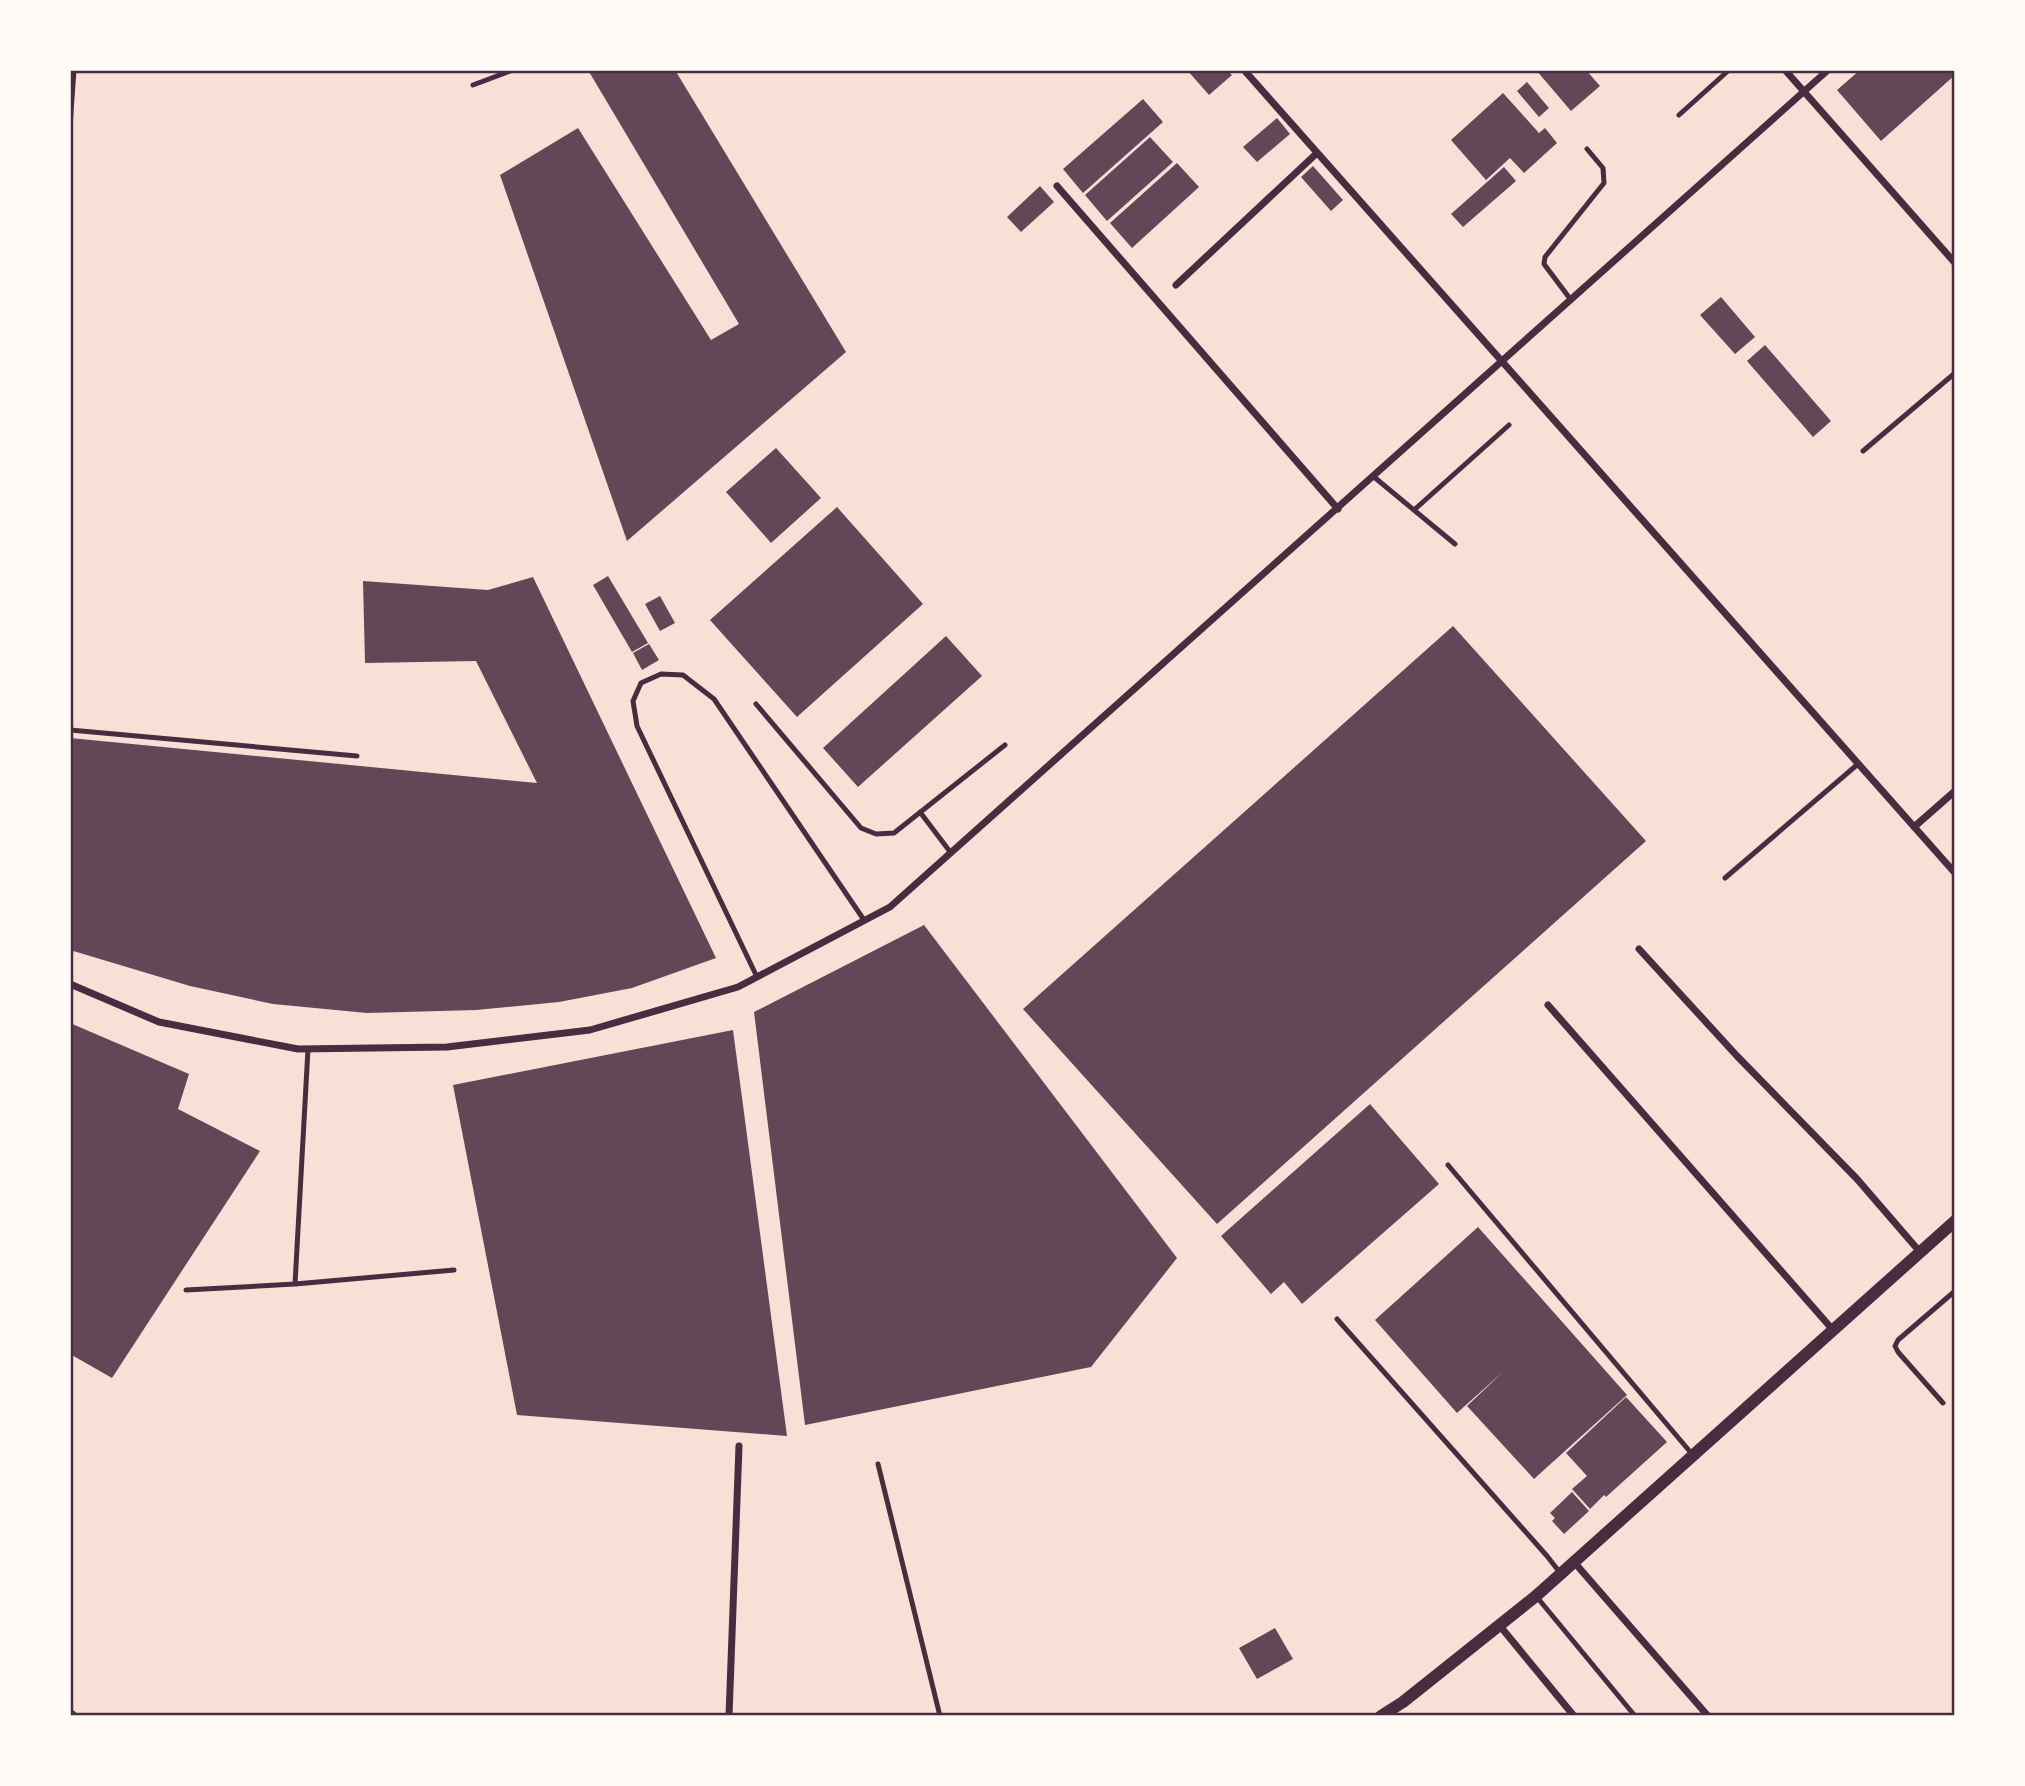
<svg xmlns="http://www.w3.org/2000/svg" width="2025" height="1786" font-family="Roboto,sans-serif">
<rect width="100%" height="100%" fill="#f7e1d7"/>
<path fill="#644757" d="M588 70H675L846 352 627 541 500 175 578 128 711 340 739 324Z
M1187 70H1227L1232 75 1209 95Z
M1536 70H1586L1600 86 1571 111Z
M1860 70H1955V75L1881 141 1837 90Z
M1527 82 1549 108 1539 117 1517 91Z
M1503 93 1539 133 1545 128 1557 143 1524 173 1510 158 1486 180 1451 140Z
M1143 99 1163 122 1083 193 1063 169Z
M1277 118 1290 134 1257 162 1243 147Z
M1150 137 1173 162 1107 221 1085 195Z
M1177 163 1199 187 1132 248 1110 223Z
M1313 166 1343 200 1331 211 1301 177Z
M1504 167 1516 181 1463 227 1451 214Z
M1040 186 1054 202 1021 232 1007 217Z
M1721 297 1755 337 1735 354 1700 315Z
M1765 345 1831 421 1813 437 1747 361Z
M776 448 821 498 771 543 726 492Z
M837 507 923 604 797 717 710 620Z
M608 576 648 643 632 652 593 585Z
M533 577 716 958 632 988 559 1002 476 1010 367 1013 273 1004 190 986 70 950V738L537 783 476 661 365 663 363 581 488 590Z
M660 596 675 623 660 631 645 604Z
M1453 626 1646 841 1217 1224 1023 1009Z
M946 636 982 676 858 787 823 748Z
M649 644 659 660 642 670 633 653Z
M924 925 1177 1258 1091 1367 805 1425 754 1012Z
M70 1023 189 1074 178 1109 260 1151 112 1378 70 1354Z
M733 1030 787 1436 517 1415 453 1085Z
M1370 1104 1439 1184 1302 1304 1284 1282 1271 1294 1221 1236Z
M1478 1227 1627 1395 1534 1479 1467 1406 1504 1371 1457 1413 1375 1320Z
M1626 1397 1667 1442 1606 1497 1604 1495 1590 1509 1572 1489 1587 1476 1566 1453Z
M1572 1492 1589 1511 1564 1534 1552 1521 1555 1518 1550 1513Z
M1275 1628 1293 1659 1257 1679 1239 1648Z"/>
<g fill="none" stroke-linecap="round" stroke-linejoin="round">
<path stroke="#4a2c40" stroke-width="5" d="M473 85 513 70
M1679 115 1729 70
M70 126 74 70
M1571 300 1544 264 1545 257 1604 183 1603 168 1587 149
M1863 451 1955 373
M1374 477 1455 544
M1414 510 1509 425
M756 704 861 828 876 834 894 833 1005 745
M70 730 357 756
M920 812 951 853
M1725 878 1858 764
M757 977 637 726 633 701 641 683 661 674 683 675 714 699 864 920
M1448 1165 1692 1454
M295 1284 308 1049
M186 1290 295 1284 454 1270
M1337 1319 1547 1556 1561 1574
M1943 1403 1898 1352 1895 1346 1898 1340 1955 1291
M878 1464 940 1716
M1536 1596 1635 1716"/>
<path stroke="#4a2c40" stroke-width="7" d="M1244 70 1955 873
M1785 70 1955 263
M1057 186 1338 509
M1176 285 1317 153
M1914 827 1955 791
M1639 949 1737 1056 1857 1179 1920 1252
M70 984 159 1022 298 1049 447 1047 590 1030 738 987 890 907 1828 70
M1548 1005 1833 1330
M1574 1562 1708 1716
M1500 1626 1574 1716
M729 1716 739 1446"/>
<path stroke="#4a2c40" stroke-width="12" d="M70 1716H71
M1381 1716 1403 1702 1536 1596 1955 1221"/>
</g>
<rect width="2025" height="1786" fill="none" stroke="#fffaf5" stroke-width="144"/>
<rect x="72" y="72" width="1881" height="1642" fill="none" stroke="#4a2c40" stroke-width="2.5"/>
</svg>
